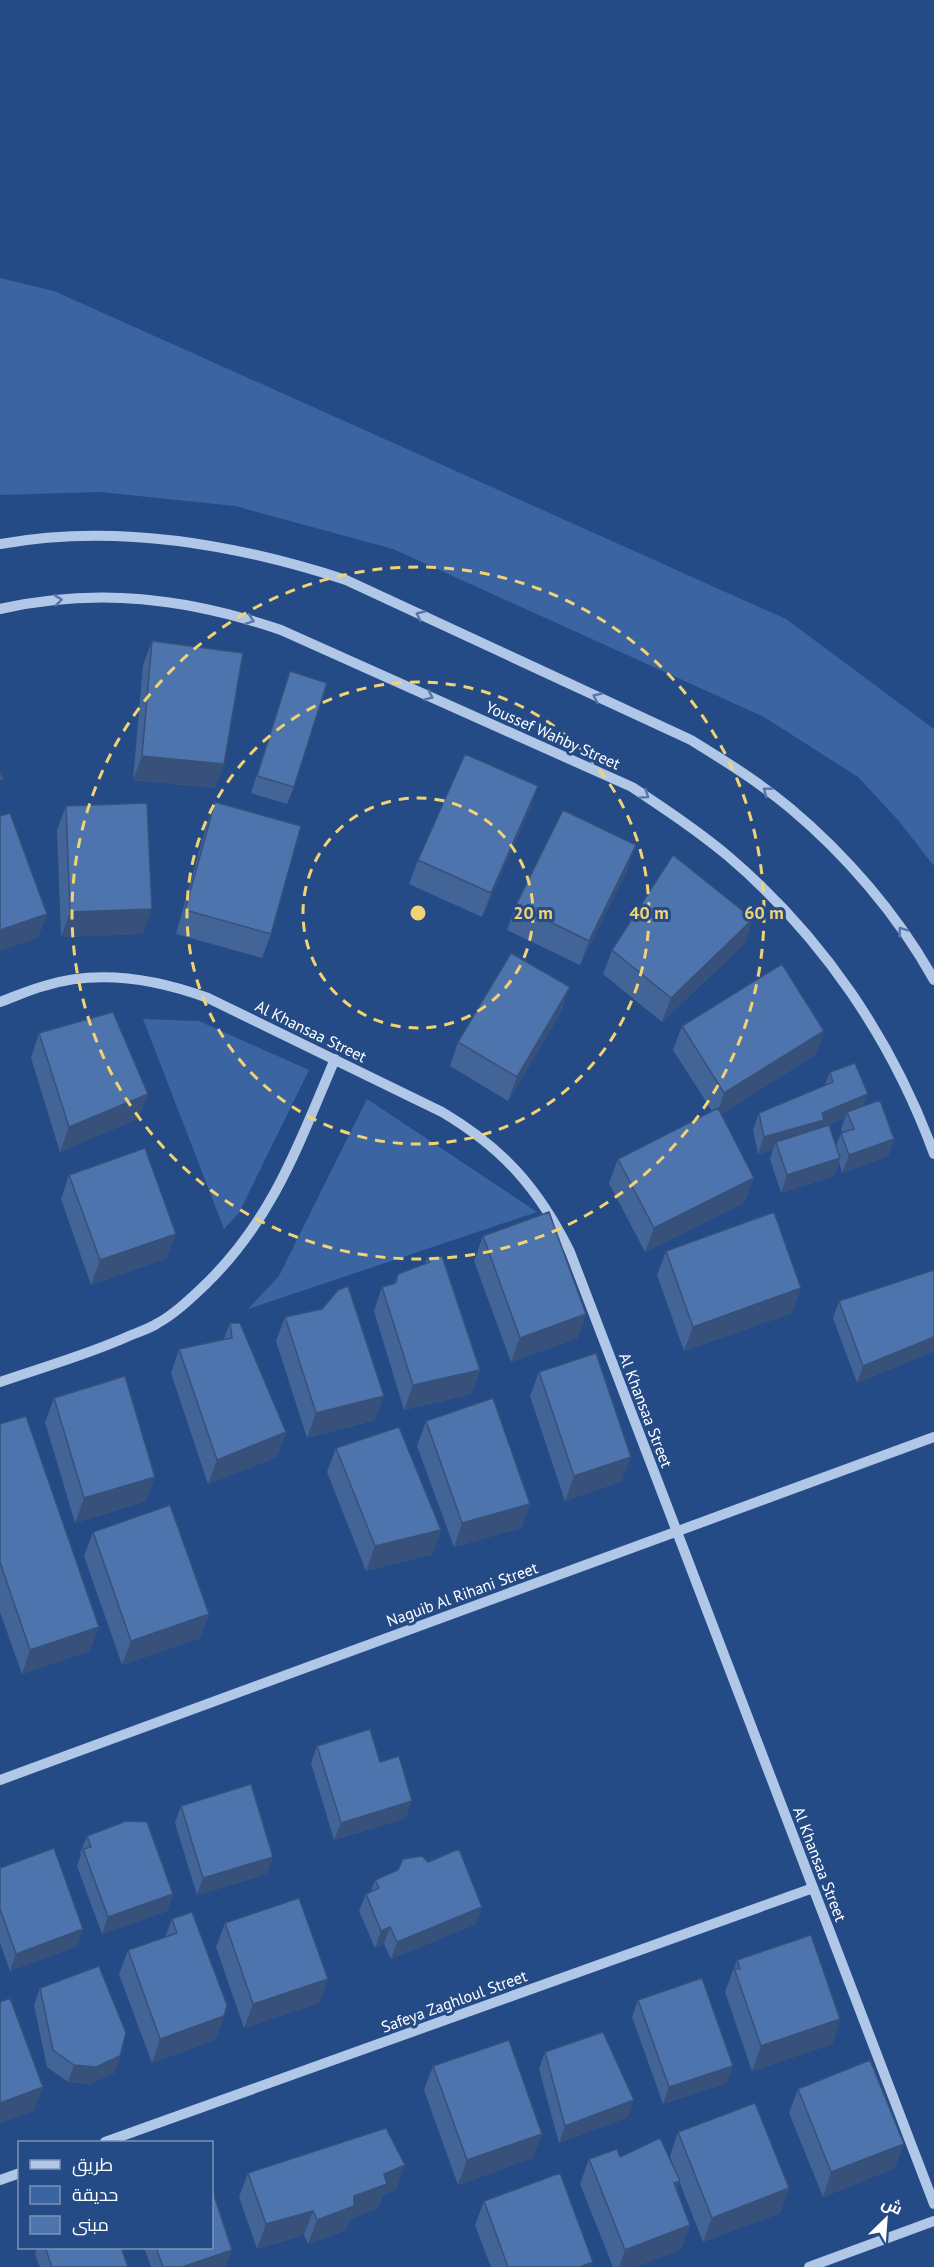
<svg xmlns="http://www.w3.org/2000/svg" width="934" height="2267" font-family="'PT Sans',Cairo,sans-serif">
<rect width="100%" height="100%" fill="#254b86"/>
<path fill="#3a64a2" d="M0 278 54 291 786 619 934 729V866L898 820 858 777 764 717 393 549 235 506 100 492 0 495Z
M143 1019 199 1021 309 1070 239 1213 224 1229Z
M367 1099 537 1212 248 1309 279 1276Z"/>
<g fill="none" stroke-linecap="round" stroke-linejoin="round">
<path stroke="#b0c7e8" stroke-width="10" d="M0 544C116 523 236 544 346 580L691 740C725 761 759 782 790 808 846 855 898 915 934 980
M0 609C97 587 187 598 281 630L632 787C665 809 698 831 728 856 822 936 892 1039 934 1154
M0 1002C14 997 29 990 44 986 98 969 156 979 208 998L442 1112C503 1148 539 1189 570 1252L934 2204
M0 1382C43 1367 87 1355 129 1336 138 1332 149 1329 158 1323 176 1313 192 1297 207 1283 274 1217 299 1143 335 1059
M0 1780 934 1437
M105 2142 813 1888
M0 2180 20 2173
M809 2267 934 2221"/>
</g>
<path fill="#436496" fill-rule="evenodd" d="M152 641 224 764 215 788 133 780 143 665Z
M290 671 294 787 287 804 251 793Z
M538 786 529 811 482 917 409 884 418 860Z
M215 802 271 934 262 958 176 934 206 827Z
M66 806 143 934 61 937 57 830Z
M627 870 580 965 507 930 516 905Z
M745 943 662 1022 603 974 612 950Z
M561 1012 508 1101 450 1066 458 1042Z
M682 1026 824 1031 815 1055 721 1114 745 1202 645 1252 609 1183 618 1159 712 1111 673 1050Z
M39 1033 139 1118 60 1152 31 1058Z
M830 1072 863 1106 894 1139 888 1156 842 1173 839 1162 834 1176 781 1193 770 1159 773 1150 758 1154 753 1130 759 1113 825 1085ZM845 1118 841 1129 842 1133H841L836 1146 824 1126Z
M69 1175 167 1258 91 1285 61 1199Z
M483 1236 578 1338 511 1362 474 1261Z
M666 1251 792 1313 684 1351 657 1275Z
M442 1256 480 1370 471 1394 404 1410 374 1311 382 1287 394 1283 398 1274 425 1264 427 1258Z
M934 1270V1351L857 1383 833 1318 839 1301Z
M285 1317 375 1420 307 1438 276 1341Z
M230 1323 286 1432 277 1457 208 1484 171 1373 179 1349 224 1339Z
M539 1372 622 1481 565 1501 530 1396Z
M54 1398 146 1501 75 1523 45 1422Z
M426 1421 530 1504 521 1528 454 1547 417 1446Z
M0 1424 90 1651 22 1674 0 1612Z
M336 1448 441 1530 432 1554 366 1571 327 1472Z
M93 1532 209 1614 200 1638 122 1665 84 1556Z
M317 1746 380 1762 406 1818 334 1840 311 1763Z
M181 1806 267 1874 197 1895 175 1823Z
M87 1836 173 1894 167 1911 102 1934 77 1866 81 1855 80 1853Z
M0 1868 83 1929 77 1946 10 1971 0 1943Z
M375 1880 476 1924 391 1959 384 1944 375 1948 359 1911 366 1894 371 1891Z
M172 1919 224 2016 215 2040 152 2063 119 1974 128 1950 165 1937Z
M225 1923 328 1979 319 2003 244 2028 216 1947Z
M737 1960 840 2019 832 2044 752 2071 725 1992Z
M40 1988 120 2056 114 2073 90 2084 68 2082 47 2067 34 2005Z
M638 2000 727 2083 663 2104 632 2017Z
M545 2052 628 2117 559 2143 539 2069Z
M433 2066 533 2158 458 2185 424 2090Z
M798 2089 895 2168 823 2197 789 2113Z
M678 2132 789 2188 780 2213 703 2242 679 2181 677 2189 690 2225 681 2249 635 2267H613L580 2184 589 2159 620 2157 676 2173 670 2156Z
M248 2173 396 2190 383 2195 378 2208 350 2219 346 2230 308 2244 304 2235 257 2249 239 2197Z
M484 2201 592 2267H491L475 2225Z
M37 2247H121L128 2267H40L35 2254Z
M144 2247H212L226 2267H151Z"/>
<path fill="#37517a" d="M142 756 224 764 215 788 133 780Z
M538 786 529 811 482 917 491 893Z
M636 845 627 870 580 965 589 941Z
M152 909 143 934 61 937 70 912Z
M47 914 38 938 0 951V930Z
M753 919 745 943 662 1022 671 998Z
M570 987 561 1012 508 1101 517 1077Z
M824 1031 815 1055 716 1117 724 1093Z
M148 1094 139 1118 60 1152 69 1127Z
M868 1094 861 1111 847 1112 845 1118 821 1128 776 1142 773 1150 758 1154 764 1137Z
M894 1139 888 1156 842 1173 849 1155Z
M840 1158 834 1176 781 1193 787 1175Z
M754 1178 745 1202 645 1252 654 1228Z
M176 1234 167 1258 91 1285 100 1260Z
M801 1288 792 1313 684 1351 693 1327Z
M586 1314 578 1338 511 1362 520 1338Z
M934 1337V1351L857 1383 863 1366Z
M480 1370 471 1394 404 1410 413 1385Z
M384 1396 375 1420 307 1438 316 1413Z
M286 1432 277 1457 208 1484 217 1460Z
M631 1457 622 1481 565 1501 574 1476Z
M155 1477 146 1501 75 1523 84 1498Z
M530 1504 521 1528 454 1547 462 1523Z
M441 1530 432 1554 366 1571 375 1546Z
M209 1614 200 1638 122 1665 131 1641Z
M99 1627 90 1651 22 1674 30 1650Z
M412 1801 406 1818 334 1840 341 1823Z
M273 1857 267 1874 197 1895 203 1878Z
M173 1894 167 1911 102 1934 108 1917Z
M482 1907 476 1924 391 1959 397 1942Z
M390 1927 384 1944 375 1948 381 1931Z
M83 1929 77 1946 10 1971 16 1954Z
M328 1979 319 2003 244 2028 253 2004Z
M224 2016 215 2040 152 2063 160 2039Z
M840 2019 832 2044 752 2071 761 2046Z
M120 2056 114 2073 90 2084 68 2082 74 2065Z
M733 2066 727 2083 663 2104 669 2087Z
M43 2087 34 2111 0 2124V2103Z
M634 2100 628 2117 559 2143 565 2126Z
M542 2134 533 2158 458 2185 467 2160Z
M904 2144 895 2168 823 2197 831 2172Z
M405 2165 396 2190 383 2195 378 2208 350 2219 346 2230 308 2244 317 2220 354 2196 384 2174Z
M680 2181 671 2205 674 2183Z
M789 2188 780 2213 703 2242 712 2218Z
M313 2211 304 2235 257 2249 266 2224Z
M690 2225 681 2249 635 2267H619L625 2250Z
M232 2250 226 2267H182Z
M593 2262 592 2267H580Z"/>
<path fill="#4e74ae" stroke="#37517a" stroke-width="1.5" d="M152 641 243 653 224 764 142 756Z
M290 671 327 683 294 787 257 776Z
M465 754 538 786 491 893 418 860Z
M0 770 3 779 0 780Z
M215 802 301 826 271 934 185 910Z
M147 803 152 909 70 912 66 806Z
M563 810 636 845 589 941 516 905Z
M10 813 47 914 0 930V816Z
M673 855 753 919 671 998 612 950Z
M511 953 570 987 517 1077 458 1042Z
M782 964 824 1031 724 1093 682 1026Z
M113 1012 148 1094 69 1127 39 1033Z
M855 1063 868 1094 822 1113 824 1120 764 1137 759 1113 833 1082 830 1072Z
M880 1100 894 1139 849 1155 841 1133 854 1129 847 1112Z
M718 1108 754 1178 654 1228 618 1159Z
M829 1125 840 1158 787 1175 776 1142Z
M145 1148 176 1234 100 1260 69 1175Z
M549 1212 586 1314 520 1338 483 1236Z
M774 1212 801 1288 693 1327 666 1251Z
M442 1256 480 1370 413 1385 382 1287 396 1283 398 1274 430 1262 427 1258Z
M934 1270V1337L863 1366 839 1301Z
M348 1286 384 1396 316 1413 285 1317 322 1309 338 1290Z
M230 1323H240L286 1432 217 1460 179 1349 232 1338Z
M596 1353 631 1457 574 1476 539 1372Z
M125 1376 155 1477 84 1498 54 1398Z
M493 1398 530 1504 462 1523 426 1421Z
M26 1416 99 1627 30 1650 0 1562V1424Z
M399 1427 441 1530 375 1546 336 1448Z
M170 1505 209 1614 131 1641 93 1532Z
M370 1729 380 1762 399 1756 412 1801 341 1823 317 1746Z
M251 1784 273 1857 203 1878 181 1806Z
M126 1821 147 1822 173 1894 108 1917 83 1849 91 1847 87 1836Z
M54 1848 83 1929 16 1954 0 1909V1868Z
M459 1849 482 1907 397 1942 390 1927 381 1931 366 1894 379 1888 375 1880 398 1870 403 1859 422 1856 428 1862Z
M299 1898 328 1979 253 2004 225 1923Z
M192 1912 227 2005 224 2016 160 2039 128 1950 177 1933 172 1919Z
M811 1935 840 2019 761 2046 734 1968 740 1969 737 1960Z
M99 1966 126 2033 120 2056 96 2067 74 2065 53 2050 40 1988Z
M702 1978 733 2066 669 2087 638 2000Z
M10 1998 43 2087 0 2103V2002Z
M603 2032 634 2100 565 2126 545 2052Z
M509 2040 542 2134 467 2160 433 2066Z
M870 2060 904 2144 831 2172 798 2089Z
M755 2103 789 2188 712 2218 678 2132Z
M386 2128 405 2165 384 2174 387 2184 354 2196V2206L317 2220 313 2211 266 2224 248 2173Z
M660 2138 680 2181 674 2183 690 2225 625 2250 589 2159 617 2149 620 2157Z
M560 2173 593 2262 580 2267H508L484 2201Z
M212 2189 232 2250 182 2267H163L156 2247H212Z
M45 2247H121L128 2267H52Z"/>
<defs><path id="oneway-chevron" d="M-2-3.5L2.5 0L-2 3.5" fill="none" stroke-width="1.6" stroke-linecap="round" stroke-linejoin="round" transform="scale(1.5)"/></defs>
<g stroke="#5676a8">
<use href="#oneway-chevron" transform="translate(58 600) rotate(-6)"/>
<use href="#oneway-chevron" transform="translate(420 615) rotate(-155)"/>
<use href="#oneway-chevron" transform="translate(250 620) rotate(19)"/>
<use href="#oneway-chevron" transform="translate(429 696) rotate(24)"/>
<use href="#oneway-chevron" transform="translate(597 697) rotate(-155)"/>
<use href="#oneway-chevron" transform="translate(767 791) rotate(-143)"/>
<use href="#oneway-chevron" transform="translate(645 795) rotate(34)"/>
<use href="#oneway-chevron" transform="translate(902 931) rotate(-126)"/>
</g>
<g fill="none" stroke="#f2d374" stroke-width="3" stroke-dasharray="10 8">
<circle cx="418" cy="913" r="115"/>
<circle cx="418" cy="913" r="231"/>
<circle cx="418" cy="913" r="346"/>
</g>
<g text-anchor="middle" stroke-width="6" stroke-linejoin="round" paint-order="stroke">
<g font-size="16" fill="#fff" stroke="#254b86">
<text transform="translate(553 735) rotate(24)" y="6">Youssef Wahby Street</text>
<text transform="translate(311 1031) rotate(26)" y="6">Al Khansaa Street</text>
<text transform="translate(646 1410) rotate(69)" y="6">Al Khansaa Street</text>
<text transform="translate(462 1594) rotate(-20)" y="6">Naguib Al Rihani Street</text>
<text transform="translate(820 1864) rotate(69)" y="6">Al Khansaa Street</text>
<text transform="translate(454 2001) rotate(-20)" y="6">Safeya Zaghloul Street</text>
</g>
</g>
<circle cx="418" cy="913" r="9" fill="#f2d374" stroke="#254b86" stroke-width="3"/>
<g font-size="18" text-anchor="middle" font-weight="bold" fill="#f2d374" stroke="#254b86" stroke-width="6" stroke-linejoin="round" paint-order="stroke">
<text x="533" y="919">20 m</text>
<text x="649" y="919">40 m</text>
<text x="764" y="919">60 m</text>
</g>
<rect x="18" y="2141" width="195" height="108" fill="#254b86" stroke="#7c93b6" stroke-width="1.5"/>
<rect x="30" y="2160" width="30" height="9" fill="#b0c7e8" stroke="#7c93b6" stroke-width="1.5"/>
<text x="72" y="2171" font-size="18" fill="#ffffff">طريق</text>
<rect x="30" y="2186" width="30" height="18" fill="#3a64a2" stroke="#7c93b6" stroke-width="1.5"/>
<text x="72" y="2201" font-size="18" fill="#ffffff">حديقة</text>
<rect x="30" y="2216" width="30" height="18" fill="#4e74ae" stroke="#7c93b6" stroke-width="1.5"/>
<text x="72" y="2231" font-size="18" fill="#ffffff">مبنى</text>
<g transform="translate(886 2219) rotate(25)" stroke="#254b86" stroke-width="4.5" paint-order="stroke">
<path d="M0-4.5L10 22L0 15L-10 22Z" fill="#ffffff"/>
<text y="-9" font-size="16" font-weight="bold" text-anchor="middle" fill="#ffffff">ش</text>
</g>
</svg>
